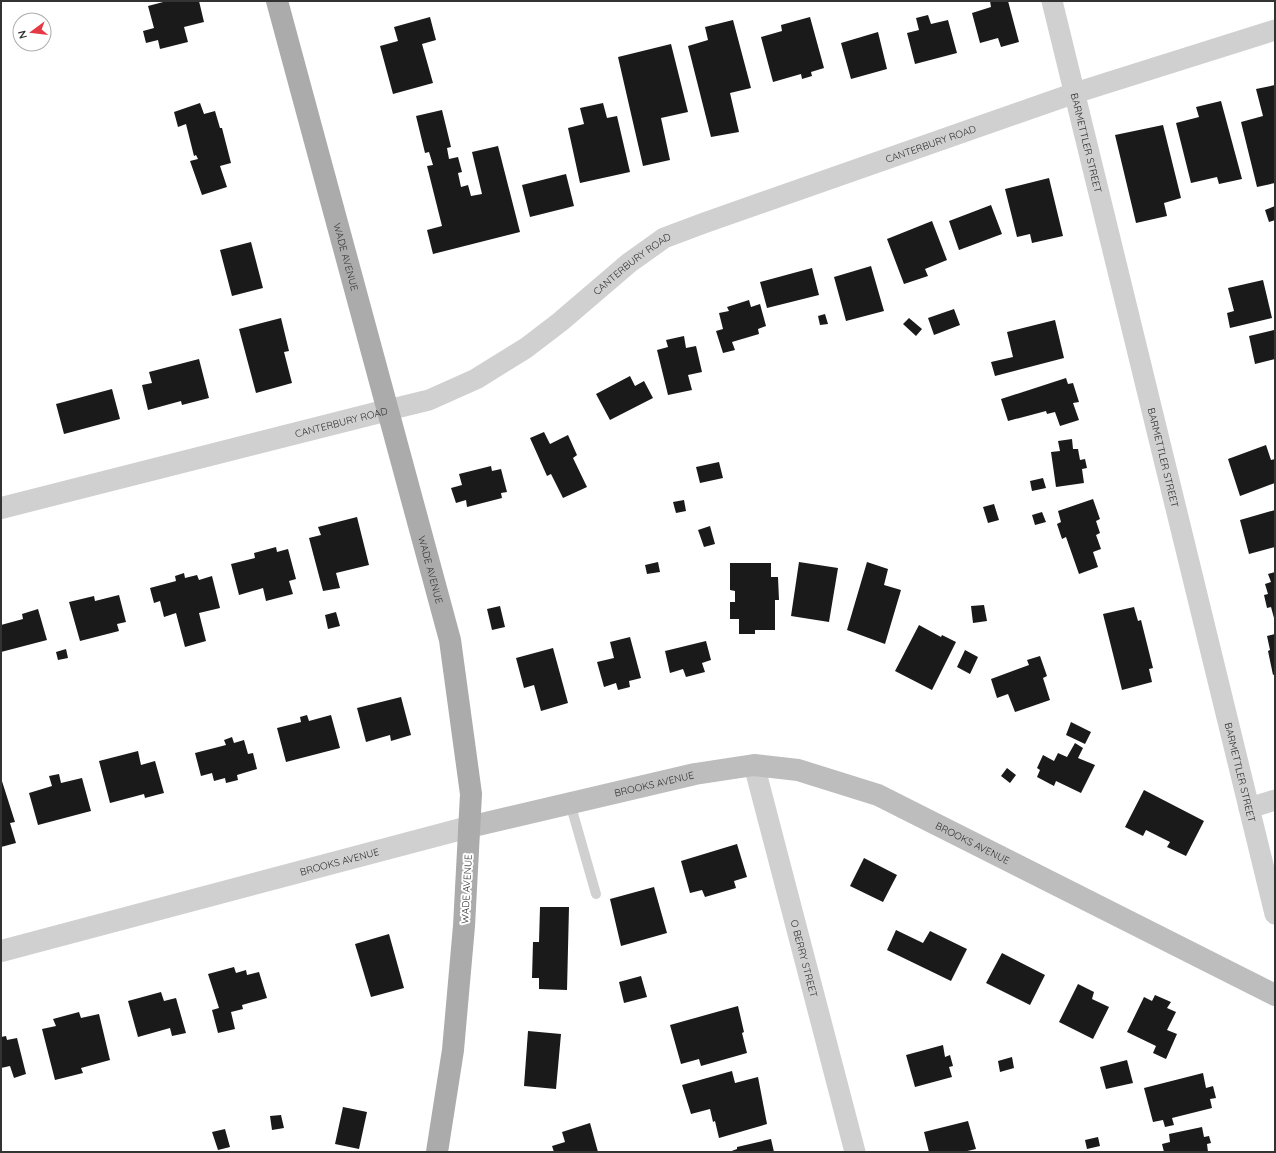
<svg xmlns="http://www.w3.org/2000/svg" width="1276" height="1153" font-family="Quicksand,sans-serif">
<rect width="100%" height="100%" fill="#fff"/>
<path fill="#1a1a1a" d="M167 1H199L204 22 184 27 188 42 160 49 158 40 146 43 143 31 154 28 148 6Z
M990 1H1008L1019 42 1001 47 998 38 980 43 972 13 991 7Z
M928 15 931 24 948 20 957 53 915 64 907 33 919 30 916 18Z
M430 17 436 40 422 44 433 83 393 94 380 46 398 41 394 27Z
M810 17 824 68 811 72 812 76 802 79 801 74 773 82 761 37 782 31 781 25Z
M733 20 751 88 730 93 739 132 711 137 688 46 708 40 705 27Z
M878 32 887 69 851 79 841 43Z
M671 44 688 112 661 118 670 160 643 166 618 57Z
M1275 85V183L1257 187 1241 122 1263 116 1256 89Z
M1221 101 1242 179 1219 184 1217 177 1191 183 1176 123 1199 117 1196 107Z
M200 103 204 114 215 111 220 128H222L231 163 220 166 227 187 202 195 190 161 198 159 196 155 194 156 186 124 178 127 174 112Z
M603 103 607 118 617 116 630 172 580 183 568 128 584 124 580 108Z
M442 110 451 147 447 148 449 159 458 157 462 172 458 173 461 187 468 185 471 196 482 194 472 152 498 146 520 232 433 254 427 230 442 226 427 166 433 165 429 152 425 153 416 116Z
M1163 125 1181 198 1164 203 1167 216 1136 223 1115 135Z
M566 174 574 206 530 217 522 185Z
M1049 178 1063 236 1032 243 1030 234 1017 237 1005 189Z
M991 205 1002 234 959 250 949 221Z
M1275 206V220L1269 222 1265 210Z
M932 221 947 260 925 269 928 276 904 284 887 239Z
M251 242 263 288 232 296 220 250Z
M871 266 884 311 846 321 834 277Z
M812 268 819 295 767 308 760 282Z
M1263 280 1272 318 1230 328 1227 313 1234 311 1228 288Z
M749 300 751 307 760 304 766 326 758 329 759 334 732 342 735 350 723 353 716 331 723 329 719 313 729 311 727 307Z
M954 309 960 325 934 335 928 318Z
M825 314 828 324 820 325 818 316Z
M281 318 289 351 284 352 292 383 256 393 239 329Z
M909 318 922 329 916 336 903 324Z
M1055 320 1064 358 995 376 991 362 1013 357 1007 332Z
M1274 330 1275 359 1255 364 1249 336Z
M684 336 686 348 696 346 702 372 688 375 692 390 668 395 657 350 668 347 666 340Z
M199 359 209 398 182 405 181 401 148 410 142 385 152 383 149 372Z
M630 376 635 386 644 381 653 398 610 420 596 394Z
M1066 378 1068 384 1073 383 1079 402 1073 403 1079 420 1060 426 1055 412 1047 414 1046 411 1008 421 1001 399Z
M112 389 120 419 64 434 56 404Z
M544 432 550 444 568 435 577 455 573 458 587 487 563 498 551 474 547 476 530 438Z
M1072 439 1073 449H1078L1080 460 1085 459 1087 468 1082 469 1084 483 1056 487 1051 452 1060 451 1058 441Z
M1266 445 1271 460 1275 459V483L1240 496 1228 459Z
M719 462 723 478 700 483 696 467Z
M491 466 492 471 501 469 507 492 501 493 502 498 467 507 466 500 456 503 451 488 462 485 459 474Z
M1043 478 1046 488 1032 491 1030 481Z
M1093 499 1100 519 1096 521 1100 533 1096 535 1101 549 1093 552 1098 567 1079 574 1066 537 1062 539 1057 524 1061 522 1058 511Z
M684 500 686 511 676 513 673 502Z
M994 504 999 520 988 523 983 507Z
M1275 510V547L1249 554 1240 520Z
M1042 512 1046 522 1035 525 1032 515Z
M357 517 369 565 336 573 340 588 323 591 309 538 321 535 318 527Z
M710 526 715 544 704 547 698 530Z
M276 547 277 552 288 549 296 579 289 581 293 594 266 601 263 588 239 595 231 564 255 558 254 553Z
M658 562 660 572 647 574 645 565Z
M799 562 838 568 829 622 791 616Z
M867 562 888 569 884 585 901 590 885 644 847 630Z
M730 563H771V577H778L779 600H775V630H755V634H739V619H730V602H735V591L730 590Z
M1275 572V618H1274L1271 607 1267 608 1264 595 1268 594 1265 584 1271 582 1268 574Z
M184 573 185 578 197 575 199 580 212 576 220 608 199 613 206 641 185 647 176 613 164 617 160 601 154 603 150 588 176 581 175 576Z
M119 595 126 622 117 624 119 631 80 641 69 602 94 596 95 601Z
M984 605 987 621 973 623 971 606Z
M500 606 505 627 492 630 487 609Z
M1134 607 1138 621 1141 620 1153 668 1149 669 1152 682 1122 690 1103 614Z
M38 609 47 640 1 652V625L23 619 22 614Z
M336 612 340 626 328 629 325 615Z
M919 625 941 637 942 635 956 642 932 690 895 671Z
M1275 634V674L1273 675 1268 651 1270 650 1267 636Z
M630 637 641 678 629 681 630 687 618 690 616 683 604 687 597 662 614 658 610 642Z
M706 641 711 660 702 663 705 672 686 677 683 669 670 673 665 651Z
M553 648 568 703 541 711 534 685 524 688 516 658Z
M66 649 68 658 58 660 56 652Z
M965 650 978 657 970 674 957 667Z
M1040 656 1047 676 1043 678 1050 700 1015 712 1008 694 997 698 991 679 1029 665 1027 660Z
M401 697 411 735 391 741 390 735 366 742 357 708Z
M307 715 309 721 331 715 340 748 286 762 277 728 301 722 300 717Z
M1071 722 1091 732 1085 744 1066 735Z
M232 737 234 743 244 740 248 754 253 753 257 769 237 775 238 780 226 783 225 778 214 781 212 773 201 776 195 753 226 745 224 740Z
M1075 743 1083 748 1078 758 1095 765 1081 793 1056 781 1054 786 1037 777 1040 770 1037 768 1043 755 1054 761 1058 753 1067 757Z
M138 751 141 765 155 761 164 793 145 798 144 794 110 803 99 761Z
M1007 768 1016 775 1010 783 1001 776Z
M59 774 61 783 82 778 91 811 38 825 29 793 52 786 49 776Z
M1 778 15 822 10 823 16 843 1 847Z
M1144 790 1204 821 1186 856 1167 847 1170 842 1146 830 1143 836 1125 827Z
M737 844 747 877 734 881 736 888 705 897 702 890 690 893 681 861Z
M864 858 897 875 883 902 850 886Z
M654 887 667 933 621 946 610 899Z
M540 907H569L567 990 539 989V978H532L533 942H539Z
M896 930 923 943 930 931 967 949 951 981 887 950Z
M389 934 404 988 371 997 355 944Z
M1002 953 1045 975 1030 1005 986 983Z
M234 967 236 973 246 970 247 975 259 972 267 998 242 1005 243 1009 231 1012 235 1029 218 1033 212 1010 219 1008 208 974Z
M641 976 647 997 624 1003 619 982Z
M1078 984 1094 992 1092 999 1109 1007 1093 1039 1059 1022Z
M161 992 164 1001 176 998 186 1033 172 1036 170 1028 138 1037 128 1001Z
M1155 995 1171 1002 1167 1008 1176 1012 1167 1030 1177 1034 1166 1059 1153 1053 1156 1046 1127 1032 1144 997 1152 1001Z
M738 1006 744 1032 742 1033 747 1053 701 1066 699 1059 681 1064 670 1025Z
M79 1012 81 1018 99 1014 110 1060 81 1068 83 1073 55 1080 42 1029 56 1026 53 1019Z
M528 1031 561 1034 556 1089 524 1086Z
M6 1036 7 1040 17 1038 26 1074 14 1078 10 1066 1 1068V1037Z
M943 1045 945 1057 950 1055 953 1066 949 1067 952 1077 915 1087 906 1055Z
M1012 1057 1014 1068 1000 1072 998 1061Z
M1127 1060 1133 1083 1106 1089 1100 1067Z
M732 1071 735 1083 758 1077 767 1124 719 1138 715 1121 713 1122 710 1109 691 1114 682 1085Z
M1203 1073 1206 1088 1213 1086 1216 1098 1210 1099 1212 1108 1172 1118 1174 1125 1165 1127 1163 1120 1153 1122 1144 1088Z
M343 1107 367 1112 359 1149 335 1144Z
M281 1115 284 1128 272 1130 270 1116Z
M968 1121 976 1149 963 1152H929L924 1132Z
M590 1123 598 1152H554L552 1146 565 1142 562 1132Z
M1202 1127 1204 1137 1209 1136 1211 1143 1207 1144 1208 1152H1164L1162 1144 1170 1142 1169 1134Z
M225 1129 230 1147 218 1150 212 1132Z
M1098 1137 1100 1146 1087 1149 1085 1140Z
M771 1139 774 1152H729L737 1149V1147Z"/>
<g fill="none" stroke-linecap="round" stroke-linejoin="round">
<path stroke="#d0d0d0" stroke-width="10" d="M570 803 596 894"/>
<g stroke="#d0d0d0" stroke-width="21">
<path id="s1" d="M1052 1 1275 914"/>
<path id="s2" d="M388 410 429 400 476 379 526 348 560 322 629 263 664 238 704 223 1075 93 1275 30"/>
<path id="s3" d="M754 765 855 1152"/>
<path d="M1249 808 1275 800"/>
</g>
<g stroke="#d0d0d0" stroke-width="22">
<path id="s4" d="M1 508 388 410"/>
<path id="s5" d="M1 951 469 827"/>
</g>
<path stroke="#bdbdbd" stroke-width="22" id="s6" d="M469 827 695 774 754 765 798 770 878 795 1275 995"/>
<path stroke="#ababab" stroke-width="22" id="s7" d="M277 1 450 640 471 794 464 926 453 1050 437 1152"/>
</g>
<g text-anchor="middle" stroke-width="4" stroke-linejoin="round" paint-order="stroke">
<g font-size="10" fill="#333" stroke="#fff">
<text dy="4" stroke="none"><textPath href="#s1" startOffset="146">BARMETTLER STREET</textPath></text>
<text dy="4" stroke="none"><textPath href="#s2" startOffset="612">CANTERBURY ROAD</textPath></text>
<text dy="4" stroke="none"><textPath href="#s7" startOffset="265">WADE AVENUE</textPath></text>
<text dy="4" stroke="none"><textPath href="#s2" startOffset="288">CANTERBURY ROAD</textPath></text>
<text dy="4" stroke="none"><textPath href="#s4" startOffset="351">CANTERBURY ROAD</textPath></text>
<text dy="4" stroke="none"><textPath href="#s1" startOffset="470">BARMETTLER STREET</textPath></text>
<text dy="4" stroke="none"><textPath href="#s7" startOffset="589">WADE AVENUE</textPath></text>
<text dy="4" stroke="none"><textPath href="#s1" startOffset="794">BARMETTLER STREET</textPath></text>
<text dy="4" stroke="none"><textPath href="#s6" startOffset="190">BROOKS AVENUE</textPath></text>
<text dy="4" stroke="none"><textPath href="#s6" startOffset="526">BROOKS AVENUE</textPath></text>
<text dy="4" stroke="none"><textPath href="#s5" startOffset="350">BROOKS AVENUE</textPath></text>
<text transform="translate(466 889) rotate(-87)" y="4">WADE AVENUE</text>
<text dy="4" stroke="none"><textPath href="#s3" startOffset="200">O BERRY STREET</textPath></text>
</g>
</g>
<rect width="1276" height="1153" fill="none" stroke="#333333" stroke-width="4"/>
<g transform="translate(32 32) rotate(255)"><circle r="19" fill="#ffffff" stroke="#adadad"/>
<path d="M0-3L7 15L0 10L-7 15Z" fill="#e63946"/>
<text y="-6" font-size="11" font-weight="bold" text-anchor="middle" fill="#333333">N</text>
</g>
</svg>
